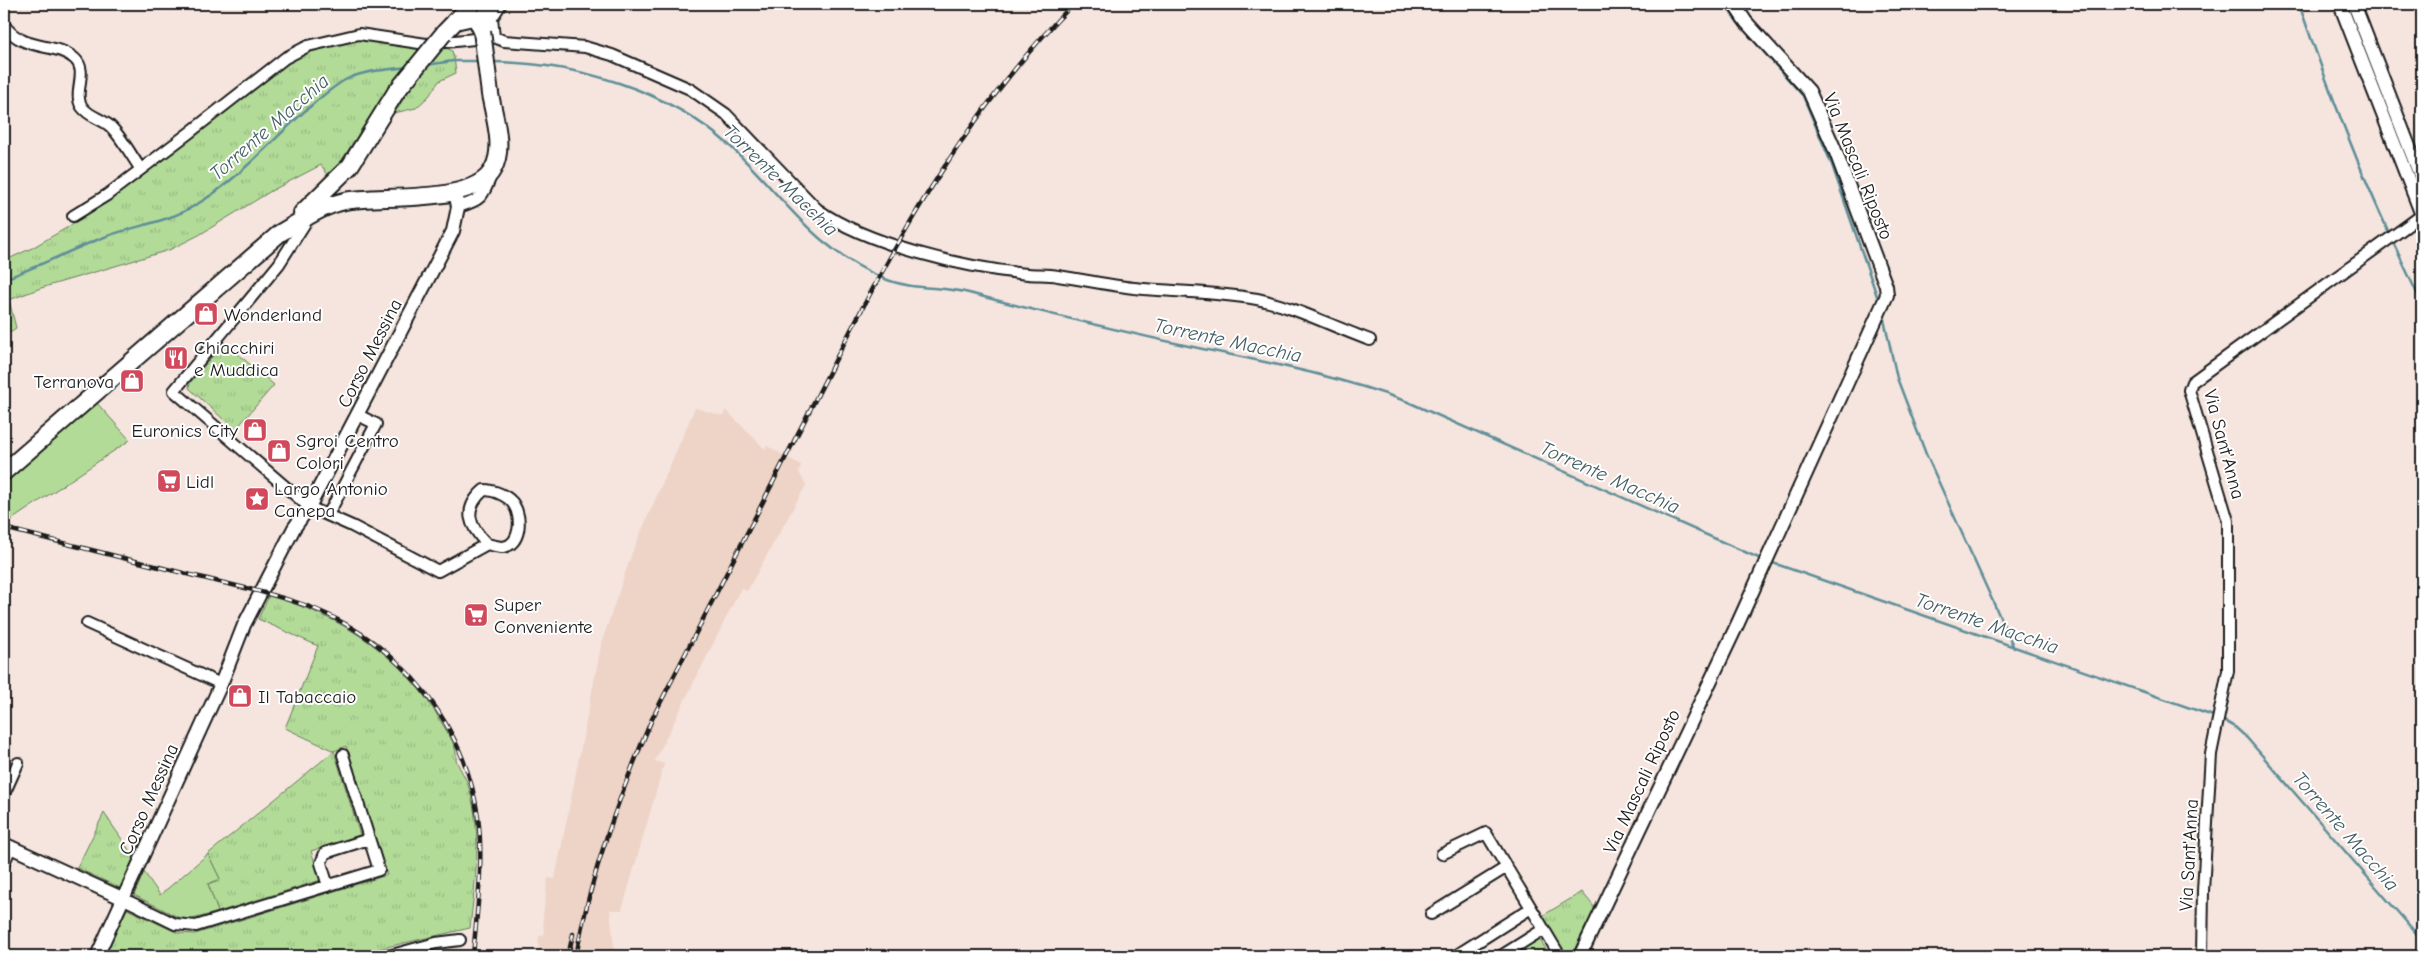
<svg xmlns="http://www.w3.org/2000/svg" width="2426" height="960" font-family="'Comic Neue',sans-serif">
<defs>
<pattern id="grass-tufts" width="24" height="20" patternUnits="userSpaceOnUse" patternTransform="scale(1.25)"><rect width="24" height="20" fill="#b2db98"/><path d="M3 7l-1-3M5 7V3M7 7l1-3M15 17l-1-3M17 17v-4M19 17l1-3" fill="none" stroke="#98bb82"/></pattern>
</defs>
<rect width="100%" height="100%" fill="#f5e5de"/>
<filter id="ink" filterUnits="userSpaceOnUse"><feTurbulence type="fractalNoise" baseFrequency=".02" numOctaves="2"/><feDisplacementMap in="SourceGraphic" scale="10" xChannelSelector="R" yChannelSelector="G"/><feConvolveMatrix kernelMatrix="1 2 1 2 8 2 1 2 1" color-interpolation-filters="sRGB"/></filter>
<g filter="url(#ink)">
<path fill="#eed3c7" d="M695 408 723 416 726 410 765 449 767 446 801 465 799 472 806 485 747 591 741 588 657 756 655 761 664 764 622 910H610L615 956H538L539 936 544 935 543 916 548 878 555 879 602 641 632 553Z"/>
<path fill="url(#grass-tufts)" stroke="#677c5a" d="M364 37 421 47H445L452 51 454 57 456 73 439 81 429 96 416 108 394 113 406 95 388 89 330 178 321 165 271 191 199 235 169 250 41 288 9 300 16 328 4 336V261L32 248 68 227 296 55 317 45Z
M224 342 274 385 235 430 189 388 190 383Z
M269 596C343 616 405 657 443 725 449 735 458 748 456 760 460 770 466 777 469 788 483 834 475 881 470 928L347 956H105L127 909 178 933 195 934 387 875 346 746 334 751 360 835 311 851 321 880 218 912 208 884 220 879 208 854 334 751 285 728 318 646 258 619Z
M104 813 134 857 120 888 77 868Z
M1582 892 1595 908 1571 956H1566L1542 916Z
M1539 938 1550 956H1509Z"/>
<path fill="#b2db98" stroke="#677c5a" d="M96 402 130 440 4 525V481Z
M208 854 220 879 208 884 218 912 189 920 180 918 134 895 144 872 160 895Z"/>
<g fill="none" stroke-linecap="round" stroke-linejoin="round">
<path stroke="#5f8e98" stroke-width="2.5" d="M1725 4 1738 23 1803 96 1832 165 1879 302
M2299 4C2326 82 2355 160 2390 235
M493 62C576 63 667 89 730 146 785 197 811 248 885 279 912 290 941 286 969 293 1040 312 1112 329 1184 345 1260 361 1336 375 1408 402L1763 560
M426 65 453 61H480
M2392 240 2422 304
M4 279C38 267 68 251 102 238 132 226 166 223 194 206 236 182 270 142 306 110 319 99 331 88 345 80 364 70 387 70 408 67
M1883 315 1897 378 1926 454 2014 648
M1770 562 2216 717
M2221 719 2235 727 2247 738 2422 940"/>
<defs>
<path id="minor" d="M4 25C24 53 56 41 75 59 89 72 72 93 82 107 89 117 103 119 111 127 122 138 131 155 140 168
M494 37 492 18 501 4
M458 207C481 200 482 198 491 176
M73 216 107 195 189 133 285 58 308 46 359 34 426 44 494 37 504 41 585 47 612 55 690 89 726 114 817 209C867 245 966 268 1028 274 1038 275 1048 274 1058 276 1087 280 1115 287 1144 289 1182 292 1219 292 1257 299 1296 307 1333 327 1370 340
M307 220 279 264 174 391 309 507 352 526 438 571 487 544
M484 490C494 490 509 496 514 505 522 517 521 545 503 547 498 547 492 545 487 544 469 526 462 509 484 490Z
M328 515 376 424 358 415
M87 623 221 684
M4 794 18 763
M1442 854 1486 833 1560 956
M4 863 11 847
M328 886 321 863 325 853 369 839
M124 899 175 924 196 926 379 870 343 755
M1431 914 1507 867
M388 956 436 943 460 940
M1458 956 1457 955 1531 908
M1501 956 1544 929
M2202 956 2203 891 2211 754 2228 671V521L2189 390 2192 382 2422 215"/>
<path id="tertiary" d="M2340 4 2422 215
M2354 4 2422 180
M4 844 124 899
M97 956 221 684 244 625 294 528 309 507 453 231 458 207 455 191
M1580 956 1738 623 1887 295 1886 286 1835 150 1809 91 1746 22 1734 4"/>
<path id="primary" d="M455 21 473 17 477 20 482 31
M482 31 489 4
M444 33 472 4
M302 213 350 166 396 92
M4 472 280 233C301 221 321 206 345 201 380 194 474 206 493 169 505 147 494 117 490 94"/>
</defs>
<use href="#minor" stroke="#1c1c1c" stroke-width="14"/>
<use href="#tertiary" stroke="#1c1c1c" stroke-width="16"/>
<use href="#primary" stroke="#1c1c1c" stroke-width="20"/>
<use href="#minor" stroke="#fff" stroke-width="10"/>
<use href="#tertiary" stroke="#fff" stroke-width="12"/>
<use href="#primary" stroke="#fff" stroke-width="16"/>
<defs>
<path id="rail" d="M4 528C65 543 126 559 187 574 230 585 274 593 315 609 401 645 465 724 478 817 484 863 477 910 473 956
M568 956 573 934
M576 956C591 873 619 796 652 719 706 613 760 508 814 402 887 258 959 120 1073 4"/>
</defs>
<use href="#rail" stroke="#1c1c1c" stroke-width="4.5"/>
<use href="#rail" stroke="#fff" stroke-width="2.5" stroke-dasharray="8" stroke-linecap="butt"/>
<defs>
<path id="primary-bridge" d="M482 31 490 94
M396 92 444 33"/>
</defs>
<use href="#primary-bridge" stroke="#1c1c1c" stroke-width="20" stroke-linecap="butt"/>
<use href="#primary-bridge" stroke="#fff" stroke-width="16"/>
</g>
</g>
<defs>
<symbol id="shop-square" viewBox="-11 -11 22 22"><rect x="-9" y="-9" width="18" height="18" rx="4" fill="#d1495b" stroke="#fff"/><path d="M-5-2.5h2.3a2.7 3.5 0 0 1 5.4 0H5L5.5 6h-11ZM-1.5-2.5h3a1.5 2.3 0 0 0-3 0Z" fill="#fff"/></symbol>
<symbol id="restaurant-square" viewBox="-11 -11 22 22"><rect x="-9" y="-9" width="18" height="18" rx="4" fill="#d1495b" stroke="#fff"/><path d="M-5-6h1v4h1v-4h1v4h1v-4h1v5L-1.5 .5V6h-2V.5L-5-1ZM5-6V6H3V1.5H1.5Q1.5-4 5-6Z" fill="#fff"/></symbol>
<symbol id="supermarket-square" viewBox="-11 -11 22 22"><rect x="-9" y="-9" width="18" height="18" rx="4" fill="#d1495b" stroke="#fff"/><path d="M-6-5.5h2.5l.6 2H6L4.5 2H-2.5L-4.4-4H-6ZM-1.5 3.2a1.3 1.3 0 1 0 .1 0ZM3 3.2a1.3 1.3 0 1 0 .1 0Z" fill="#fff"/></symbol>
<symbol id="sight-square" viewBox="-11 -11 22 22"><rect x="-9" y="-9" width="18" height="18" rx="4" fill="#d1495b" stroke="#fff"/><path d="M0-6L1.8-2.2L6-1.7L2.9 1.2L3.7 5.4L0 3.3L-3.7 5.4L-2.9 1.2L-6-1.7L-1.8-2.2Z" fill="#fff"/></symbol>
</defs>
<g fill-rule="evenodd">
<use href="#shop-square" x="192" y="300" width="28" height="28"/>
<use href="#restaurant-square" x="162" y="344" width="28" height="28"/>
<use href="#shop-square" x="118" y="367" width="28" height="28"/>
<use href="#shop-square" x="241" y="416" width="28" height="28"/>
<use href="#shop-square" x="265" y="437" width="28" height="28"/>
<use href="#supermarket-square" x="155" y="467" width="28" height="28"/>
<use href="#sight-square" x="243" y="485" width="28" height="28"/>
<use href="#supermarket-square" x="462" y="601" width="28" height="28"/>
<use href="#shop-square" x="226" y="682" width="28" height="28"/>
</g>
<g text-anchor="middle" stroke-width="4" stroke-linejoin="round" paint-order="stroke">
<g font-size="19" fill="#1c1c1c" stroke="#fff">
<text transform="translate(1859 166) rotate(68)" y="7">Via Mascali Riposto</text>
<text transform="translate(369 353) rotate(-63)" y="7">Corso Messina</text>
<text transform="translate(2225 444) rotate(75)" y="7">Via Sant'Anna</text>
<text transform="translate(1641 781) rotate(-65)" y="7">Via Mascali Riposto</text>
<text transform="translate(148 799) rotate(-66)" y="7">Corso Messina</text>
<text transform="translate(2188 855) rotate(-87)" y="7">Via Sant'Anna</text>
</g>
<g font-size="19" fill="#1c1c1c" stroke="#fff" text-anchor="start">
<text x="224" y="321">Wonderland</text>
<text x="194" y="354">Chiacchiri<tspan x="194" dy="22">e Muddica</tspan></text>
<text x="114" y="388" text-anchor="end">Terranova</text>
<text x="238" y="437" text-anchor="end">Euronics City</text>
<text x="296" y="447">Sgroi Centro<tspan x="296" dy="22">Colori</tspan></text>
<text x="186" y="488">Lidl</text>
<text x="274" y="495">Largo Antonio<tspan x="274" dy="22">Canepa</tspan></text>
<text x="494" y="611">Super<tspan x="494" dy="22">Conveniente</tspan></text>
<text x="258" y="703">Il Tabaccaio</text>
</g>
<g font-size="20" font-style="italic" fill="#435e64" stroke="#fff">
<text transform="translate(269 127) rotate(-41)" y="7">Torrente Macchia</text>
<text transform="translate(781 180) rotate(44)" y="7">Torrente Macchia</text>
<text transform="translate(1228 340) rotate(12)" y="7">Torrente Macchia</text>
<text transform="translate(1610 477) rotate(24)" y="7">Torrente Macchia</text>
<text transform="translate(1987 623) rotate(19)" y="7">Torrente Macchia</text>
<text transform="translate(2346 831) rotate(49)" y="7">Torrente Macchia</text>
</g>
</g>
<rect width="2426" height="960" fill="none" stroke="#fff" stroke-width="20"/>
<rect x="10" y="10" width="2406" height="940" fill="none" stroke="#1c1c1c" stroke-width="2" filter="url(#ink)"/>
</svg>
